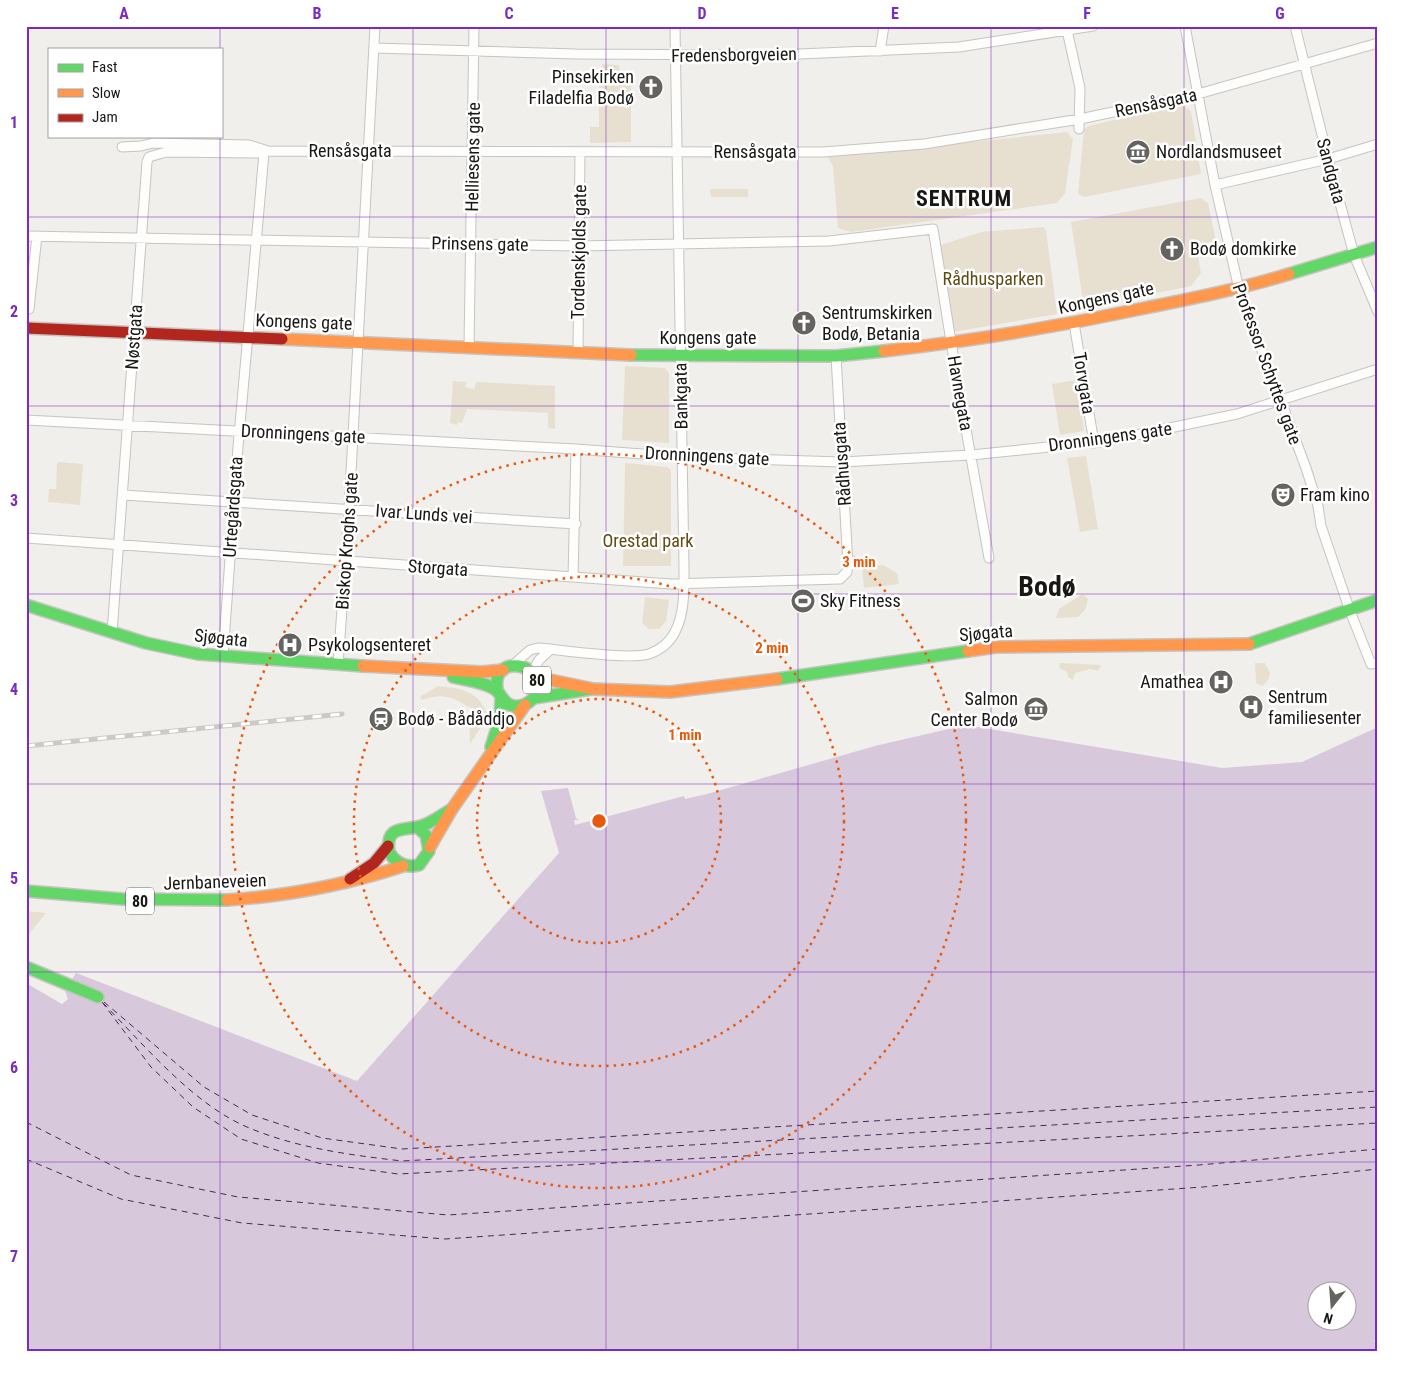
<svg xmlns="http://www.w3.org/2000/svg" width="1404" height="1378" font-family="'Roboto Condensed',sans-serif">
<rect width="100%" height="100%" fill="#f1efeb"/>
<path fill="#e7e0d1" d="M602 64 619 65 620 75H631V142L590 143V127H599V85L604 76Z
M1182 105 1191 111 1201 174 1084 197 1078 194 1084 130 1088 126Z
M1067 132 1073 139 1065 193 1057 203 851 232 838 228 833 167 828 157Z
M710 189H748V197H711Z
M1201 198 1208 203 1216 241 1196 245 1201 273 1191 286 1090 307 1083 301 1071 222Z
M1044 227 1046 231 1057 314 953 332 938 246 981 232Z
M625 366 665 368 669 373V443L622 440Z
M1077 380 1084 431 1060 435 1052 384Z
M453 381 467 382 465 387 474 389 476 382 555 386V429L548 428V413L467 409 462 423 458 422 457 425 450 423Z
M1086 456 1098 529 1080 532 1067 458Z
M57 462 83 464 80 505 48 502 49 489H56Z
M625 463 667 467 671 470V566H623Z
M883 565 897 573 899 584 864 588 862 567Z
M1083 594 1088 599 1085 610 1078 617 1056 618 1059 609Z
M645 597 669 600 666 621 659 629H649L642 623Z
M1060 663 1101 665 1098 671 1090 669 1075 673 1073 680 1068 677 1067 672 1059 668Z
M1255 663H1265L1270 673 1268 680 1262 686 1256 683Z
M438 686C458 688 479 690 486 713 459 708 455 688 422 700L420 697Z
M479 716 486 719 485 721 470 744 469 717Z
M26 911 46 913 26 938Z"/>
<path fill="#d7c8dc" fill-rule="evenodd" d="M972 726 1222 768 1302 762 1378 727V1338L1374 1341 1378 1346V1352H26V983L62 1004 68 999 65 991 76 973 357 1081 559 853 541 791 568 788 576 818 579 820H574L575 825 684 796 685 799 707 794 875 746 957 727ZM1316 1290H1346V1320H1316Z"/>
<g fill="none" stroke-linecap="round" stroke-linejoin="round">
<path stroke="#472a53" stroke-width="1" stroke-dasharray="6 5" stroke-linecap="butt" d="M102 1002 151 1067 193 1107 241 1139 318 1163 398 1174 1378 1123
M104 1002 204 1087 252 1115 322 1138 402 1149 1378 1091
M103 1003C143 1044 193 1104 247 1127 296 1148 350 1155 402 1161L1378 1107
M26 1122 131 1175 238 1197 448 1215 1199 1165 1378 1149
M26 1159 121 1199 242 1223 445 1239 1203 1187 1378 1169"/>
<defs>
<path id="street" d="M1066 26 1080 88 1079 129
M1185 26 1215 185 1239 289 1306 468 1318 506 1321 526 1350 611 1371 664 1378 663
M1295 26 1328 159 1354 255 1378 312
M374 48 576 54 777 55 959 47 1093 26
M880 51 884 26
M122 147 141 146 153 143 249 145 268 151 823 152 924 144 1080 119 1198 94 1378 43
M1215 185 1328 159 1378 144
M26 236 579 246 829 241 933 229 957 379 989 558
M29 309 37 236
M1074 323 1094 443
M469 347 474 26
M578 352 580 152
M26 420 576 449 682 457 842 462 971 455 1107 441 1237 414 1378 369
M123 495 576 524
M26 538 671 584 840 579 847 572 848 565 836 356
M573 577 576 449
M112 633 147 162 149 157 166 152 264 153
M223 656 238 447 264 153 268 151
M338 665 349 510 375 26
M513 665 530 650 538 648C563 650 629 660 649 654 660 650 670 642 675 632 685 613 684 588 684 568L675 26
M533 671 539 660 551 649"/>
<path id="fast" d="M1289 274 1378 247
M631 355 836 356 884 351
M26 605 146 643 198 654 363 666
M1249 644 1378 600
M453 677C465 680 487 682 497 691 503 697 504 704 513 706 527 708 543 694 538 680 532 665 505 659 498 676 496 680 497 687 497 691
M777 679 968 651
M534 698 591 689
M491 747 500 719 501 698
M417 827 426 835 429 851 419 865C406 868 396 864 389 852 385 822 408 832 424 825 434 821 443 814 452 809
M26 891 122 899 227 900
M26 967 98 997"/>
<path id="slow" d="M282 339 631 355
M884 351C970 341 1056 327 1140 309 1190 299 1240 289 1289 274
M968 651 996 647 1249 644
M363 666 482 672 503 670
M536 677 593 689 670 692 777 679
M430 847 452 809 525 705
M227 900C288 896 345 885 403 866"/>
<path id="jam" d="M26 328 282 339
M350 879 374 863 388 846"/>
</defs>
<use href="#street" stroke="#c6c4c1" stroke-width="11"/>
<use href="#fast" stroke="#c6c4c1" stroke-width="14"/>
<use href="#slow" stroke="#c6c4c1" stroke-width="14"/>
<use href="#jam" stroke="#c6c4c1" stroke-width="14"/>
<use href="#street" stroke="#fdfdfc" stroke-width="9"/>
<use href="#fast" stroke="#63d668" stroke-width="11"/>
<use href="#slow" stroke="#ff974d" stroke-width="11"/>
<use href="#jam" stroke="#b3261e" stroke-width="11"/>
<defs>
<path id="rail" d="M26 746 342 714"/>
</defs>
<use href="#rail" stroke="#cacac8" stroke-width="5"/>
<use href="#rail" stroke="#fff" stroke-width="3" stroke-dasharray="9" stroke-linecap="butt"/>
</g>
<path fill="none" stroke="#7b2cbf" stroke-width="1" stroke-opacity="0.55" d="M220 26V49M413 26V1352M606 26V1352M798 26V1352M991 26V1352M1184 26V1352M220 136V1352M26 217H1378M26 406H1378M26 594H1378M26 784H1378M26 972H1378M26 1162H1378"/>
<g fill="none" stroke="#e8590c" stroke-width="2.5" stroke-dasharray="2.5 5">
<circle cx="599" cy="821" r="122"/>
<circle cx="599" cy="821" r="245"/>
<circle cx="599" cy="821" r="367"/>
</g>
<defs>
<symbol id="church-disc" viewBox="-11 -11 22 22"><circle r="9.5" fill="#64635f" stroke="#fff"/><path d="M-1.2-6h2.4v3.5h3.3v2.4h-3.3V6h-2.4V-.1h-3.3v-2.4h3.3Z" fill="#fff"/></symbol>
<symbol id="museum-disc" viewBox="-11 -11 22 22"><circle r="9.5" fill="#64635f" stroke="#fff"/><path d="M0-6L6-3V-2H-6V-3ZM-5-1h2V3h-2ZM-1-1h2V3h-2ZM3-1h2V3H3ZM-6 4H6V6H-6Z" fill="#fff"/></symbol>
<symbol id="theatre-disc" viewBox="-11 -11 22 22"><circle r="9.5" fill="#64635f" stroke="#fff"/><path d="M-5-5.5Q0-4 5-5.5V0Q5 5 0 6Q-5 5-5 0ZM-3.3-2.5H-1v1.5H-3.3ZM1-2.5H3.3v1.5H1ZM-2.8 1Q0 5.5 2.8 1Z" fill="#fff"/></symbol>
<symbol id="stadium-disc" viewBox="-11 -11 22 22"><circle r="9.5" fill="#64635f" stroke="#fff"/><path d="M0-5a6.5 5 0 1 0 0 10a6.5 5 0 1 0 0-10ZM-3.5-1.8h7v3.6h-7Z" fill="#fff"/></symbol>
<symbol id="hospital-disc" viewBox="-11 -11 22 22"><circle r="9.5" fill="#64635f" stroke="#fff"/><path d="M-5-5h3v3.5h4V-5h3V5h-3V1.5h-4V5h-3Z" fill="#fff"/></symbol>
<symbol id="station-disc" viewBox="-11 -11 22 22"><circle r="9.5" fill="#64635f" stroke="#fff"/><path d="M-3-6H3Q5-6 5-4V2Q5 4 3 4L4.5 6H3L1.5 4h-3L-3 6H-4.5L-3 4Q-5 4-5 2V-4Q-5-6-3-6ZM-3.5-4v3h7v-3ZM-3.5 1v1.5H-2V1ZM2 1v1.5H3.5V1Z" fill="#fff"/></symbol>
</defs>
<g fill-rule="evenodd">
<use href="#church-disc" x="637" y="73" width="28" height="28"/>
<use href="#museum-disc" x="1124" y="138" width="28" height="28"/>
<use href="#church-disc" x="1158" y="235" width="28" height="28"/>
<use href="#church-disc" x="790" y="309" width="28" height="28"/>
<use href="#theatre-disc" x="1269" y="481" width="28" height="28"/>
<use href="#stadium-disc" x="789" y="587" width="28" height="28"/>
<use href="#hospital-disc" x="276" y="631" width="28" height="28"/>
<use href="#hospital-disc" x="1207" y="668" width="28" height="28"/>
<use href="#hospital-disc" x="1237" y="693" width="28" height="28"/>
<use href="#museum-disc" x="1022" y="695" width="28" height="28"/>
<use href="#station-disc" x="367" y="705" width="28" height="28"/>
</g>
<g text-anchor="middle" stroke-width="5" stroke-linejoin="round" paint-order="stroke">
<g fill="#fff" stroke="#5d5d5a" stroke-width="1">
<rect x="523" y="666.5" width="28" height="27" rx="4"/>
<rect x="126" y="887.5" width="28" height="27" rx="4"/>
</g>
<g font-size="16" font-weight="bold" fill="#181714">
<text x="537" y="686">80</text>
<text x="140" y="907">80</text>
</g>
<g font-size="18" fill="#181714" stroke="#fff">
<text transform="translate(734 55) rotate(-1)" y="6">Fredensborgveien</text>
<text transform="translate(1156 103) rotate(-12)" y="6">Rensåsgata</text>
<text x="350" y="157">Rensåsgata</text>
<text x="755" y="158">Rensåsgata</text>
<text transform="translate(473 157) rotate(-89)" y="6">Helliesens gate</text>
<text transform="translate(1331 171) rotate(75)" y="6">Sandgata</text>
<text transform="translate(480 244) rotate(1)" y="6">Prinsens gate</text>
<text transform="translate(579 252) rotate(-89)" y="6">Tordenskjolds gate</text>
<text transform="translate(1106 298) rotate(-12)" y="6">Kongens gate</text>
<text transform="translate(304 322) rotate(2)" y="6">Kongens gate</text>
<text transform="translate(134 337) rotate(-86)" y="6">Nøstgata</text>
<text x="708" y="344">Kongens gate</text>
<text transform="translate(1267 364) rotate(70)" y="6">Professor Schyttes gate</text>
<text transform="translate(1084 383) rotate(81)" y="6">Torvgata</text>
<text transform="translate(960 393) rotate(80)" y="6">Havnegata</text>
<text transform="translate(681 396) rotate(-91)" y="6">Bankgata</text>
<text transform="translate(303 434) rotate(3)" y="6">Dronningens gate</text>
<text transform="translate(1110 437) rotate(-8)" y="6">Dronningens gate</text>
<text transform="translate(707 456) rotate(3)" y="6">Dronningens gate</text>
<text transform="translate(842 464) rotate(-94)" y="6">Rådhusgata</text>
<text transform="translate(233 507) rotate(-86)" y="6">Urtegårdsgata</text>
<text transform="translate(424 514) rotate(4)" y="6">Ivar Lunds vei</text>
<text transform="translate(347 541) rotate(-86)" y="6">Biskop Kroghs gate</text>
<text transform="translate(438 568) rotate(4)" y="6">Storgata</text>
<text transform="translate(986 633) rotate(-5)" y="6">Sjøgata</text>
<text transform="translate(221 638) rotate(6)" y="6">Sjøgata</text>
<text transform="translate(215 882) rotate(-2)" y="6">Jernbaneveien</text>
</g>
<g font-size="18" fill="#181714" stroke="#fff" text-anchor="start">
<text x="634" y="83" text-anchor="end">Pinsekirken<tspan x="634" dy="21">Filadelfia Bodø</tspan></text>
<text x="1156" y="158">Nordlandsmuseet</text>
<text x="1190" y="255">Bodø domkirke</text>
<text x="822" y="319">Sentrumskirken<tspan x="822" dy="21">Bodø, Betania</tspan></text>
<text x="1300" y="501">Fram kino</text>
<text x="820" y="607">Sky Fitness</text>
<text x="308" y="651">Psykologsenteret</text>
<text x="1204" y="688" text-anchor="end">Amathea</text>
<text x="1268" y="703">Sentrum<tspan x="1268" dy="21">familiesenter</tspan></text>
<text x="1018" y="705" text-anchor="end">Salmon<tspan x="1018" dy="21">Center Bodø</tspan></text>
<text x="398" y="725">Bodø - Bådåddjo</text>
</g>
<g font-size="18" fill="#604b13" stroke="#fff">
<text x="993" y="285">Rådhusparken</text>
<text x="648" y="547">Orestad park</text>
</g>
<g font-size="22" font-weight="bold" letter-spacing="1" fill="#181714" stroke="#fff">
<text x="964" y="206">SENTRUM</text>
</g>
<g font-size="28" font-weight="bold" fill="#181714" stroke="#fff">
<text x="1047" y="596">Bodø</text>
</g>
</g>
<circle cx="599" cy="821" r="8" fill="#e8590c" stroke="#fff" stroke-width="2.5"/>
<g font-size="15" text-anchor="middle" font-weight="bold" fill="#e8590c" stroke="#fff" stroke-width="5" stroke-linejoin="round" paint-order="stroke">
<text x="859" y="567">3 min</text>
<text x="772" y="653">2 min</text>
<text x="685" y="740">1 min</text>
</g>
<rect width="1404" height="1378" fill="none" stroke="#ffffff" stroke-width="55"/>
<rect x="48" y="48" width="175" height="90" fill="#ffffff" stroke="#a3a2a1"/>
<rect x="58" y="64" width="25" height="8" fill="#63d668" stroke="#a3a2a1"/>
<text x="92" y="72" font-size="15" fill="#181714">Fast</text>
<rect x="58" y="89" width="25" height="8" fill="#ff974d" stroke="#a3a2a1"/>
<text x="92" y="98" font-size="15" fill="#181714">Slow</text>
<rect x="58" y="114" width="25" height="8" fill="#b3261e" stroke="#a3a2a1"/>
<text x="92" y="122" font-size="15" fill="#181714">Jam</text>
<g transform="translate(1332 1306) rotate(197)"><circle r="24" fill="#ffffff" stroke="#a3a2a1"/>
<path d="M0-4L9 19L0 12L-9 19Z" fill="#64635f"/>
<text y="-8" font-size="14" font-weight="bold" text-anchor="middle" fill="#181714">N</text>
</g>
<rect x="28" y="28" width="1348" height="1322" fill="none" stroke="#7b2cbf" stroke-width="2"/>
<g font-size="16" text-anchor="middle" font-weight="bold" fill="#7b2cbf">
<text x="124" y="19">A</text>
<text x="317" y="19">B</text>
<text x="509" y="19">C</text>
<text x="702" y="19">D</text>
<text x="895" y="19">E</text>
<text x="1087" y="19">F</text>
<text x="1280" y="19">G</text>
<text x="14" y="128">1</text>
<text x="14" y="317">2</text>
<text x="14" y="506">3</text>
<text x="14" y="695">4</text>
<text x="14" y="884">5</text>
<text x="14" y="1073">6</text>
<text x="14" y="1262">7</text>
</g>
</svg>
